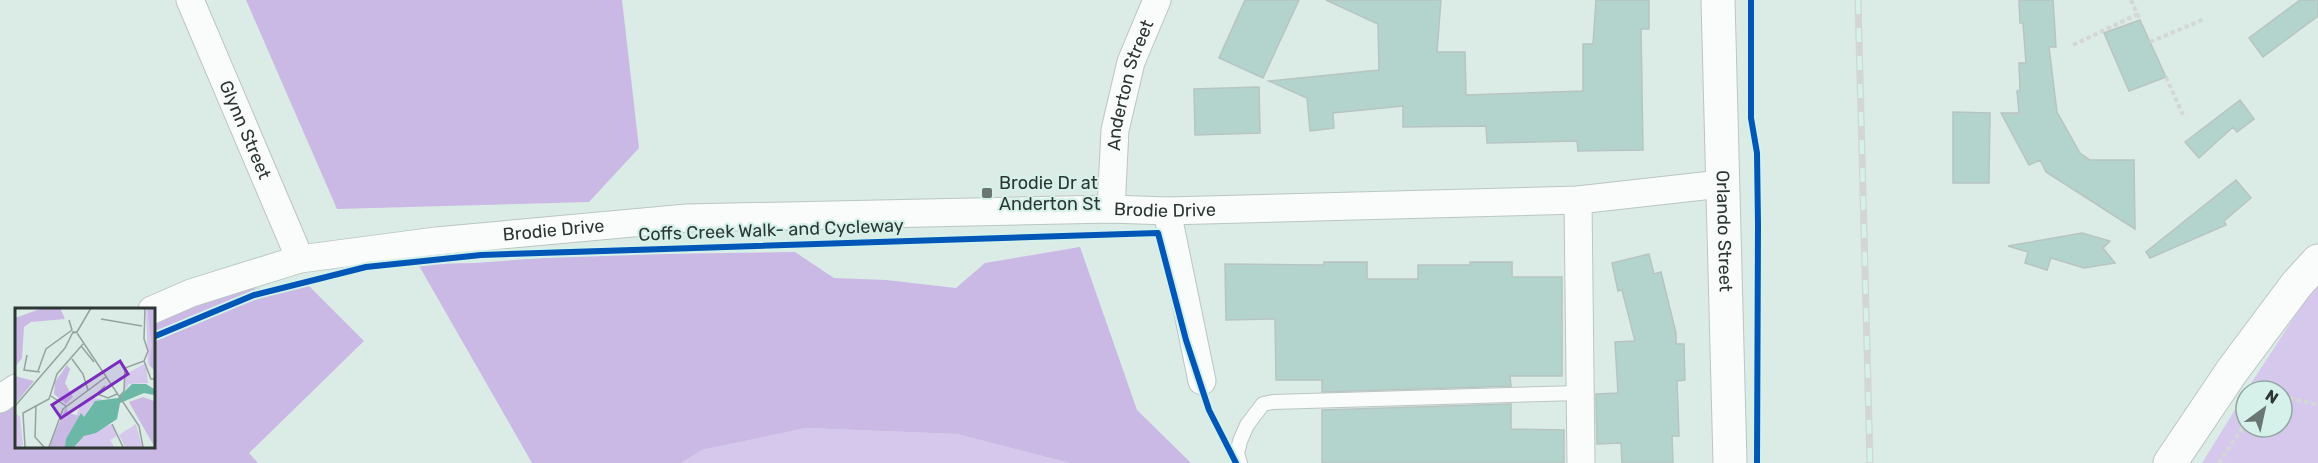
<svg xmlns="http://www.w3.org/2000/svg" width="2318" height="463" font-family="Rubik,sans-serif">
<rect width="100%" height="100%" fill="#dbebe6"/>
<path fill="#d6c8ed" d="M2318 285V463H2202L2246 392V427H2282V391H2246L2314 287Z
M806 428 957 434 1070 463H681L702 450Z"/>
<path fill="#cab9e4" d="M246 0H622L639 148 589 202 337 209Z
M1080 247 1137 410 1191 463H1070L957 434 806 428 702 450 681 463H532L418 264 475 263 585 255 795 252 834 278 886 280 956 288 985 263Z
M308 285 364 341 249 453 258 463H0V399L16 388V446H153V310L191 293Z"/>
<path fill="#b3d4cc" stroke="#b8c4c1" stroke-width="1.5" d="M1245 0H1299L1263 78 1219 58Z
M1326 0H1441L1437 52H1465L1466 95 1583 91V44H1593L1596 0H1649V29H1641L1643 150 1578 151 1577 141 1487 143 1486 126 1403 127V106L1333 113 1334 128 1310 131 1307 98 1269 81 1379 70 1378 24Z
M2019 0H2053L2056 47H2049L2057 112 2080 153 2090 160H2134L2135 229 2046 172 2040 160 2029 165 2001 113H2019L2017 91 2020 90 2019 63H2026L2023 23H2020Z
M2300 0H2318V16L2263 57 2249 38Z
M2140 20 2166 77 2129 91 2104 33Z
M1259 87 1260 133 1195 135 1194 89Z
M2240 100 2254 119 2237 132 2233 127 2199 158 2185 142Z
M1953 112 1990 113 1989 183H1953Z
M2236 180 2251 198 2224 221 2226 225 2150 258 2146 252Z
M2082 233 2110 241 2103 248 2115 263 2084 268 2051 258 2047 270 2025 263 2028 252 2008 246Z
M1649 254 1654 274 1661 272 1676 333V344H1684L1685 380 1677 381 1679 436H1672L1673 463H1622L1621 443 1597 444 1596 394 1618 393 1615 342 1635 341 1622 290 1618 291 1612 263Z
M1324 262H1367V279H1418V265H1470V262H1512V277H1562V376H1510L1511 386 1322 392V380H1276L1275 319 1226 320 1225 264 1324 265Z
M1511 404V429L1564 430V463H1322V410Z"/>
<g fill="none" stroke-linecap="round" stroke-linejoin="round">
<defs>
<path id="service" d="M1240 463 1237 454 1240 441 1247 425 1263 404 1273 402 1579 393"/>
<g id="minor">
<path id="s1" d="M190 0 300 259"/>
<path d="M1578 200 1581 463"/>
<path id="s2" d="M1111 209 1115 130 1131 62 1157 0"/>
<path d="M1167 211 1202 381"/>
<path id="s3" d="M152 310 191 293 300 259 436 241 687 218 1111 209 1167 211 1578 200 1721 184"/>
<path d="M0 399 16 388"/>
</g>
<g id="tertiary">
<path id="s4" d="M1718 0 1730 463"/>
<path d="M2170 463 2232 371 2297 284 2318 261"/>
</g>
</defs>
<use href="#service" stroke="#bac6c2" stroke-width="16"/>
<use href="#minor" stroke="#bac6c2" stroke-width="29"/>
<use href="#tertiary" stroke="#bac6c2" stroke-width="35"/>
<path stroke="#d3d7d6" stroke-width="4" stroke-dasharray="4.5 3" stroke-linecap="butt" d="M2131 0 2140 20
M2150 42 2204 19
M2073 45 2138 14
M2166 77 2183 115
M2282 396 2318 405
M2219 463 2246 422"/>
<use href="#service" stroke="#fafcfb" stroke-width="14"/>
<use href="#minor" stroke="#fafcfb" stroke-width="27"/>
<use href="#tertiary" stroke="#fafcfb" stroke-width="33"/>
<defs>
<path id="rail" d="M1858 0 1870 463"/>
</defs>
<use href="#rail" stroke="#d2d6d5" stroke-width="7"/>
<use href="#rail" stroke="#d5f1e9" stroke-width="4.5" stroke-dasharray="14" stroke-linecap="butt"/>
<defs>
<path id="cycleway" d="M1751 0V118L1757 153 1758 225 1757 463
M153 337 254 295 366 267 481 255 1158 233 1186 340 1209 410 1236 463"/>
</defs>
<use href="#cycleway" stroke="#d5f1e9" stroke-width="10"/>
<use href="#cycleway" stroke="#0057b8" stroke-width="6"/>
</g>
<rect fill="#697672" stroke="#d5f1e9" stroke-width="2" x="981" y="187" width="12" height="12" rx="3"/>
<g text-anchor="middle" stroke-width="4.5" stroke-linejoin="round" paint-order="stroke">
<g font-size="18" fill="#2c3734" stroke="#d5f1e9">
<text dy="6" stroke="none"><textPath href="#s2" startOffset="126">Anderton Street</textPath></text>
<text dy="6" stroke="none"><textPath href="#s1" startOffset="141">Glynn Street</textPath></text>
<text dy="6" stroke="none"><textPath href="#s3" startOffset="1024">Brodie Drive</textPath></text>
<text dy="6" stroke="none"><textPath href="#s3" startOffset="412">Brodie Drive</textPath></text>
<text transform="translate(771 230) rotate(-2)" y="6">Coffs Creek Walk- and Cycleway</text>
<text dy="6" stroke="none"><textPath href="#s4" startOffset="231">Orlando Street</textPath></text>
</g>
<g font-size="18" fill="#2c3734" stroke="#d5f1e9" text-anchor="start">
<text x="999" y="189">Brodie Dr at<tspan x="999" dy="21">Anderton St</tspan></text>
</g>
</g>
<g transform="translate(15 308)">
<rect width="140" height="140" fill="#dbebe6"/>
<path d="M131 0 137 22V47L133 57ZM131 55 133 75 114 76 109 84 110 61 113 65ZM77 90 88 91 77 96 69 109 66 106 64 113 54 125 66 96ZM0 105 5 109 8 137 4 139H0ZM97 116 102 128 95 132 99 139H59L69 128ZM121 116 127 139H110L104 127Z" fill="#d6c8ed"/>
<path d="M28 0H45L50 11 16 14 9 19 7 50 0 59V10ZM132 0H139V62L134 57 137 37ZM52 57 55 61 50 75 58 89 51 96 39 86 40 74ZM0 68 19 73 0 96ZM128 89 139 93V138L114 94ZM51 99 53 105 64 108 63 112 50 139H34Z" fill="#cab9e4"/>
<path d="M117 76H131L139 81V87L129 85 105 95 102 111 81 125 69 128 59 139H50L51 131 66 105 69 109 80 93 103 90Z" fill="#6bb8a7"/>
<path fill="none" stroke="#95a39f" stroke-width="1.5" d="M86 11 127 18M62 24 76 0M62 25 124 118 128 139M66 38 79 54M12 47 9 62 25 64M57 51 68 66 73 82M129 53 136 71H140M23 63 31 41 57 22 54 12M90 78 82 86 93 90 102 86M36 88 51 98M104 89 109 83 110 60 129 53 133 43 129 31 130 0M21 97 20 129 29 139M0 98 50 40 58 24H62L58 25M97 116 108 139M10 139 8 105 34 91 42 66 68 36M34 139 48 101 91 69"/>
<path fill="#7b2cbf" fill-opacity="0.15" stroke="#7b2cbf" stroke-width="3" d="M105 53 113 66 46 110 37 97Z"/>
<rect width="140" height="140" fill="none" stroke="#2c3734" stroke-width="3"/>
</g>
<g transform="translate(2264 409) rotate(33)"><circle r="28" fill="#d5f1e9" stroke="#91a7a1" stroke-width="1.5"/>
<path d="M0-4.5L10 22L0 15L-10 22Z" fill="#697672"/>
<text y="-9" font-size="16" font-weight="bold" text-anchor="middle" fill="#2c3734">N</text>
</g>
</svg>
